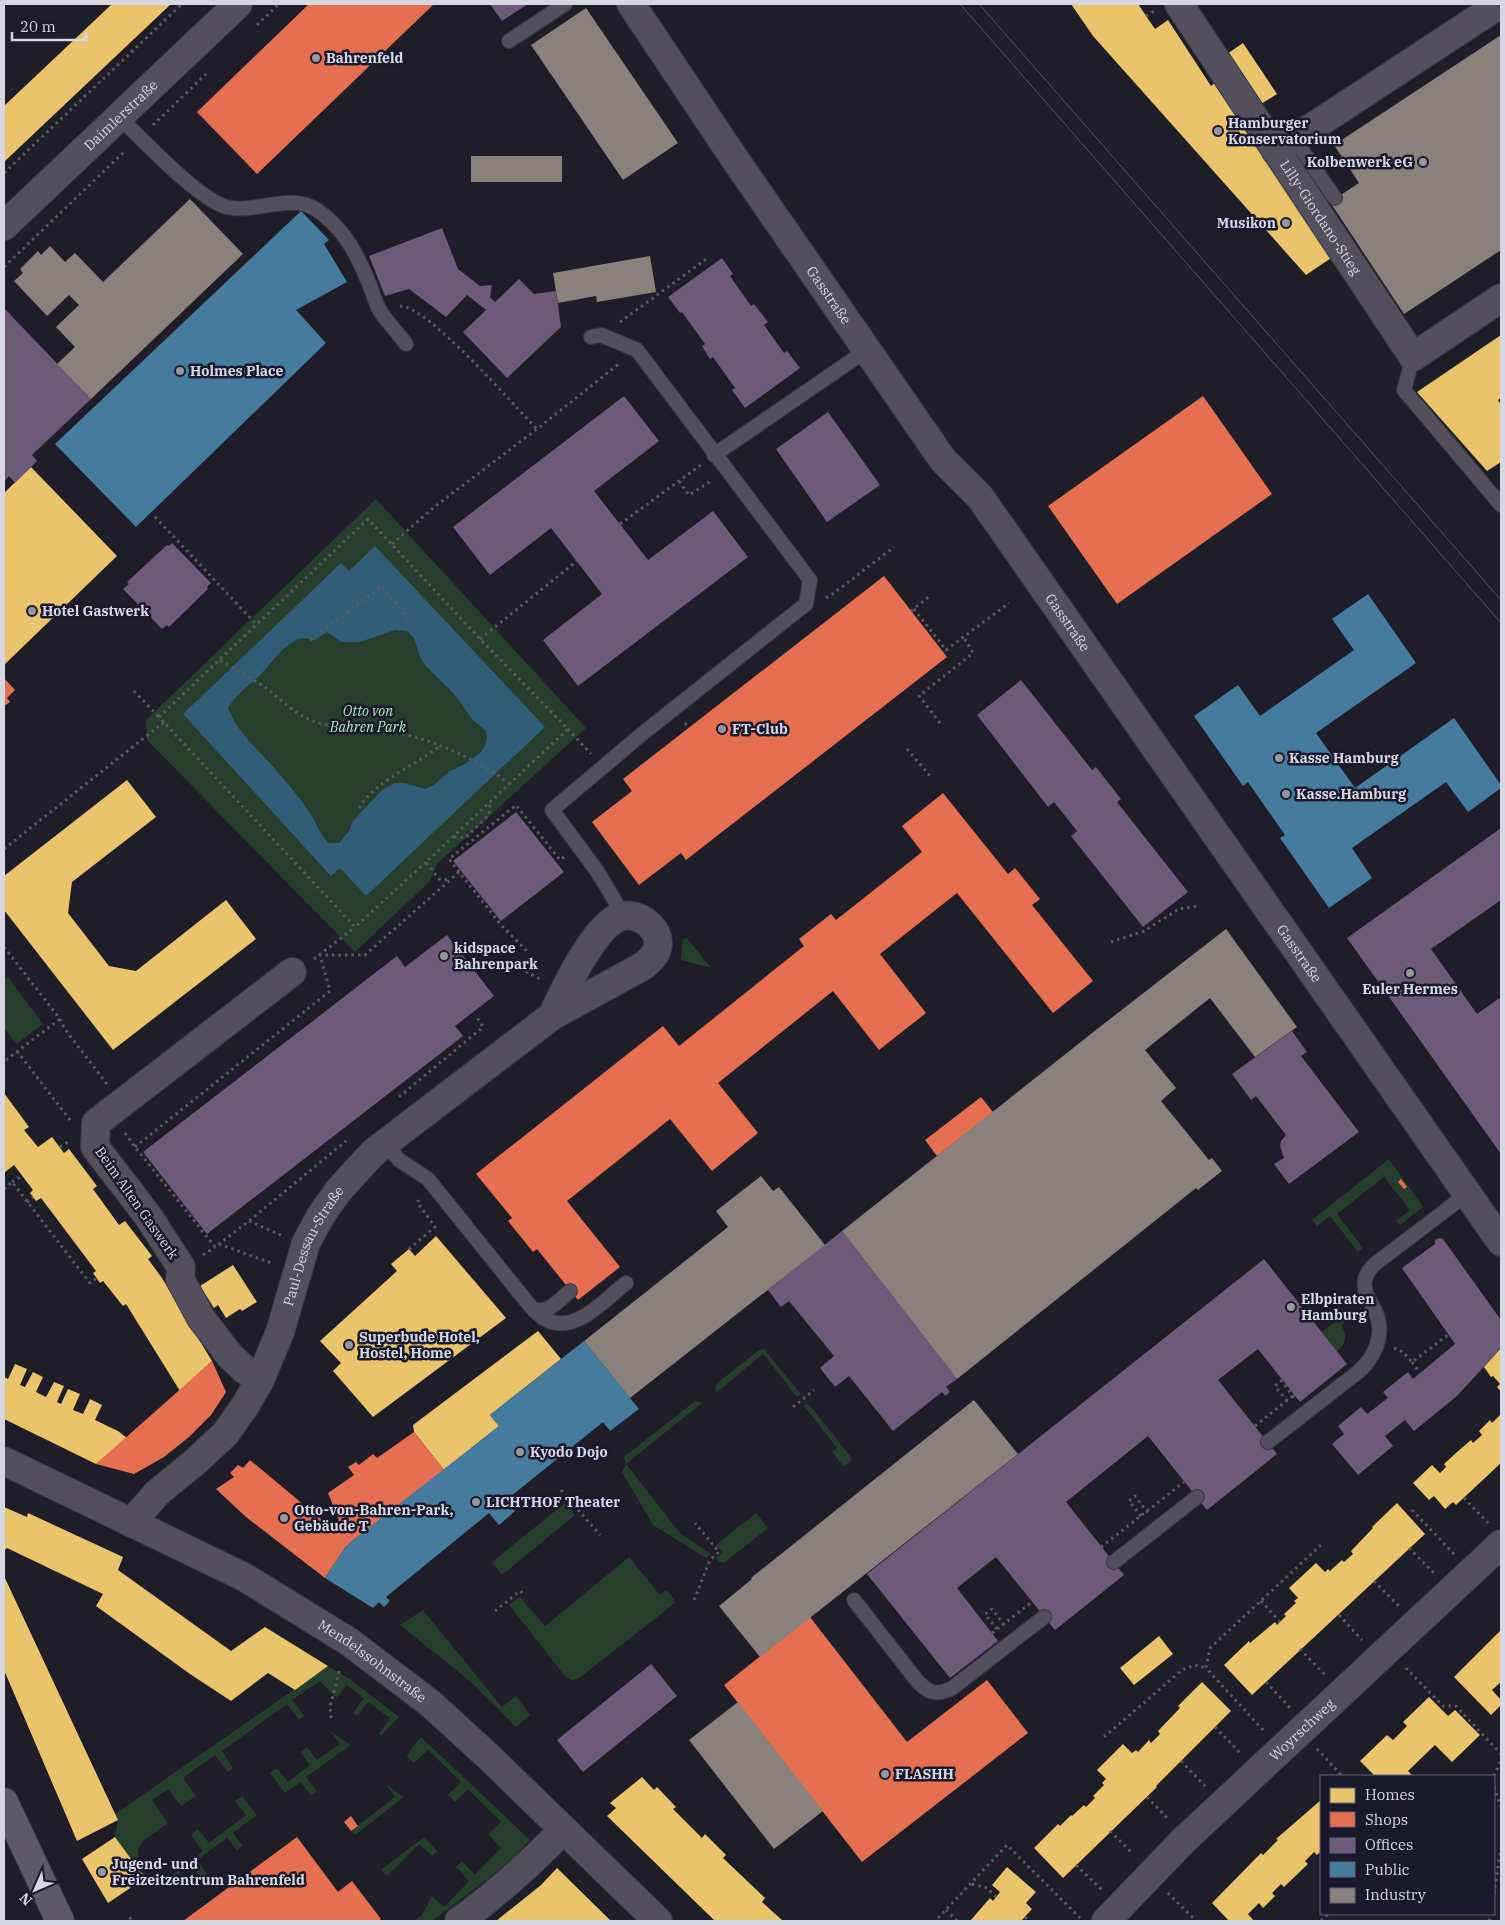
<svg xmlns="http://www.w3.org/2000/svg" width="1505" height="1925" font-family="'IBM Plex Serif',serif">
<rect width="100%" height="100%" fill="#1e1d28"/>
<path fill="#263f2c" d="M376 499 586 728 437 864 429 882 355 952 147 740 146 720Z
M687 938 711 968 681 960 683 939Z
M8 977 43 1024 16 1044 4 1028V980Z
M1389 1159 1423 1207 1400 1225 1396 1221 1410 1210 1384 1177 1337 1214 1363 1248 1358 1252 1330 1216 1317 1226 1312 1220Z
M1349 1311 1352 1316 1341 1325C1347 1334 1347 1344 1337 1351L1322 1332Z
M764 1349 801 1394 797 1397 763 1354 716 1393 715 1388 716 1384 759 1350Z
M695 1401 702 1403 626 1464 680 1533 711 1554 706 1558 653 1525 622 1472 626 1464 624 1457Z
M808 1403 851 1457V1461L844 1467 832 1452 837 1448 804 1406Z
M565 1503 575 1515 502 1575 492 1562Z
M756 1513 768 1528 725 1562H719L716 1558 722 1552 716 1545Z
M629 1557 660 1595 666 1590 674 1599 675 1603 578 1679 571 1680 565 1676 509 1605 520 1597 545 1626Z
M423 1610 502 1707 516 1696 530 1715 516 1727 471 1682 400 1625Z
M328 1666 351 1680 399 1717 381 1736 379 1734 390 1718 368 1702 357 1716 353 1713 364 1698 347 1685 336 1698 320 1681 292 1700 304 1716 299 1720 287 1704 222 1751 233 1768 228 1772 215 1755 183 1778 196 1796 181 1806 168 1789 152 1800 168 1823C146 1840 127 1844 145 1874L143 1875 115 1837 118 1820 115 1814Z
M330 1731 351 1745 306 1777 317 1792 311 1796 301 1782 285 1793 270 1773 277 1768 288 1782 310 1765 300 1752 307 1747 317 1760 340 1744Z
M421 1737 530 1840 513 1858 489 1878 432 1921H414L422 1915 432 1896 444 1907 469 1881 456 1867 462 1861 475 1875 501 1848 488 1834 501 1822 468 1789 455 1802 448 1795 461 1782 428 1750 414 1763 407 1757 410 1750Z
M386 1784 404 1797 355 1835 351 1831 395 1797Z
M242 1796 257 1815 233 1833 243 1846 237 1850 227 1838 197 1860 207 1874 201 1878 191 1865 175 1877 172 1875 203 1851 191 1835 198 1829 209 1843 246 1815 235 1801Z
M424 1837 437 1851 432 1856 419 1844 387 1876 381 1870Z"/>
<path fill="#315d76" fill-rule="evenodd" d="M375 546 545 727 366 896 340 868 331 876 183 714 341 563 349 571ZM395 630 407 631 414 638 420 657 425 665 453 693 473 720 486 731 487 738 485 746 481 752 465 764 450 771 434 785 425 789 405 783H395L383 789 352 822 350 830 339 843H328C319 833 316 821 308 810 299 797 288 784 277 771 260 751 238 734 228 708 237 694 248 686 260 675 272 664 285 640 304 638 307 638 312 640 315 640L327 632 341 642H360Z"/>
<path fill="#e9c46a" d="M112 4H171L4 162V106Z
M1071 4H1138L1155 29 1168 20 1211 86 1216 82 1334 256 1306 275 1093 36Z
M1243 43 1277 94 1261 104 1227 54Z
M1501 335V398L1498 400 1501 405V462L1487 471 1417 392Z
M31 467 117 556 4 665V493Z
M127 780 156 817 72 882 68 913 109 966 136 971 226 900 256 939 113 1050 4 910V876Z
M4 1093 29 1127 24 1130 38 1147 52 1137 64 1153 69 1149 97 1186 93 1189 119 1225 125 1221 152 1256 148 1259 162 1278 212 1361 180 1391 126 1304 123 1306 103 1281 100 1283 93 1273 96 1271 41 1198 36 1201 30 1193 33 1190 14 1165 4 1173Z
M436 1236 506 1318 373 1417 333 1371 341 1363 320 1341 397 1271 391 1264 409 1249 415 1256Z
M233 1265 257 1302 242 1311 240 1309 226 1318 218 1305 214 1308 200 1286Z
M538 1331 561 1359 490 1415 499 1426 444 1470 414 1432 413 1425Z
M1501 1348V1392L1497 1387 1500 1384 1493 1376 1491 1377 1484 1367Z
M15 1364 27 1369 20 1385 25 1387 33 1372 43 1377 36 1392 46 1397 54 1382 64 1386 57 1402 61 1404 68 1389 80 1394 73 1410 83 1414 90 1399 102 1405 95 1420 118 1431 127 1438 96 1464 4 1419V1377L8 1379Z
M1501 1414V1463L1456 1505 1453 1502 1445 1509 1434 1496 1429 1500 1413 1483 1432 1465 1440 1473 1446 1467 1444 1464 1457 1452 1471 1440 1473 1443 1482 1435 1479 1431 1490 1420 1492 1423Z
M1397 1503 1425 1534 1252 1695 1224 1665 1249 1641 1250 1643 1275 1622 1277 1625 1286 1616 1284 1614 1296 1603 1294 1601 1298 1598 1289 1588 1316 1563 1325 1572 1328 1569 1330 1571 1342 1560 1344 1562 1353 1554 1351 1551 1373 1528 1372 1527Z
M4 1507 27 1517 28 1513 123 1557 118 1570 231 1651 265 1627 328 1666 295 1690 268 1673 231 1701 190 1674 96 1606 103 1594 7 1548 4 1551Z
M4 1576 118 1820 77 1841 4 1670Z
M1501 1630V1682L1492 1690 1501 1700V1705L1491 1715 1454 1677Z
M1159 1636 1173 1654 1134 1685 1120 1668Z
M1202 1682 1231 1711 1156 1786 1157 1787 1063 1878 1034 1848 1058 1824 1060 1826 1071 1815 1072 1816 1084 1805 1086 1807 1095 1798 1093 1796 1104 1785 1102 1783 1106 1779 1097 1770 1123 1744 1132 1753 1136 1750 1138 1752 1149 1740 1151 1743 1160 1734 1158 1731 1180 1708 1178 1706Z
M1429 1697 1448 1716 1455 1710 1480 1735 1452 1762 1435 1745 1408 1771 1413 1776H1375L1360 1761 1387 1735 1393 1740 1407 1726 1403 1722Z
M642 1777 654 1790 657 1787 676 1807 673 1809 702 1838 705 1834 726 1855 723 1858 765 1898 762 1902 783 1921H715L607 1816 616 1808 610 1803Z
M1321 1800V1851L1317 1855 1314 1852 1305 1861 1308 1864 1284 1887 1281 1884 1272 1893 1275 1896 1263 1908 1259 1903 1248 1914 1254 1921H1229L1212 1903 1261 1853 1263 1855 1278 1840 1276 1839Z
M115 1837 145 1878 108 1903 82 1859Z
M1007 1867 1036 1892 1026 1903 1032 1909 1021 1921H970L990 1898 993 1901 1000 1892 992 1885Z
M557 1868 611 1921H496L541 1885Z"/>
<path fill="#e76f51" d="M309 4H434L257 174 197 112Z
M1203 396 1272 494 1117 604 1048 506Z
M884 576 947 657 686 860 681 853 639 885 592 822 632 791 623 779Z
M4 678 15 690 7 698 10 702 6 705 4 703Z
M943 793 1008 874 1015 868 1040 899 1032 905 1093 981 1053 1013 957 893 880 954 926 1013 879 1050 833 991 718 1083 758 1133 712 1171 670 1119 567 1201 620 1267 578 1300 537 1249 533 1252 508 1221 512 1218 476 1174 663 1026 679 1046 804 946 799 939 831 914 836 920 922 852 902 826Z
M981 1097 993 1112 937 1156 925 1140Z
M1401 1179 1407 1187 1404 1189 1398 1182Z
M212 1361 226 1392 211 1415 189 1437 164 1457 134 1474 96 1464Z
M414 1432 444 1470 352 1541 344 1549 325 1578 246 1517 216 1489 234 1477 230 1473 238 1465 243 1468 250 1460 328 1525 339 1520 328 1493 354 1475 348 1467 356 1462 359 1465 373 1454 377 1458Z
M810 1617 907 1742 987 1680 1028 1733 862 1862 724 1685Z
M351 1816 358 1826 351 1831 344 1822Z
M297 1837 338 1892 352 1881 381 1919 378 1921H183Z"/>
<path fill="#6d597a" d="M490 4H528L502 21Z
M442 228 458 269 480 286 492 285 490 297 495 302 519 279 534 294 556 291 561 327 507 378 463 332 486 310 467 295 446 317 409 289 385 296 369 256Z
M722 258 733 274 730 276 751 306 754 304 768 322 764 325 784 353 787 351 800 368 745 408 732 390 735 388 713 357 710 359 702 346 705 344 682 312 680 313 668 297Z
M4 308 91 399 32 455 37 461 15 483 9 476 4 482Z
M624 396 659 441 594 491 648 560 713 511 748 557 578 686 543 640 602 594 551 528 490 575 453 527Z
M828 412 880 485 827 522 776 449Z
M172 543 211 583 207 587 208 589 169 627 167 625 162 629 123 589 129 584 127 582 167 545 169 546Z
M1021 680 1092 770 1096 767 1121 799 1117 802 1188 892 1143 927 1071 836 1077 831 1054 802 1048 807 977 715Z
M516 812 564 872 501 921 453 861Z
M1501 828V900L1431 949 1477 1014 1501 997V1154L1347 938Z
M447 935 494 996 455 1026 463 1036 207 1234 143 1152 397 956 405 967Z
M1292 1031 1307 1052 1301 1056 1359 1132 1289 1184 1274 1164 1284 1158 1280 1146 1281 1141 1286 1135 1256 1096 1251 1100 1232 1074Z
M842 1231 957 1379 946 1387 950 1392 945 1396 942 1392 893 1431 849 1376 835 1387 820 1368 834 1356 789 1301 781 1307 768 1290Z
M1439 1238 1443 1239 1501 1320V1348L1457 1396 1414 1431 1405 1420 1385 1436 1393 1446 1358 1475 1332 1444 1344 1434 1338 1426 1361 1407 1367 1414 1388 1398 1383 1392 1408 1372 1413 1379 1455 1344 1402 1268 1435 1244V1240Z
M1264 1259 1347 1364 1300 1402 1258 1349 1218 1380 1277 1454 1207 1510 1148 1436 1066 1502 1124 1575 1055 1630 996 1557 957 1588 998 1641 950 1678 867 1574Z
M651 1664 677 1696 583 1772 557 1740Z"/>
<path fill="#457b9d" d="M301 211 329 240 324 244 347 282 296 310 326 343 136 527 55 444Z
M1368 594 1416 663 1316 733 1355 788 1454 718 1501 785V788L1468 812 1446 782 1352 848 1372 878 1329 908 1280 838 1285 835 1248 782 1243 786 1194 716 1238 685 1260 716 1354 650 1332 619Z
M584 1341 639 1409 610 1431 603 1422 506 1500 515 1511 499 1525 489 1513 386 1597 390 1601 384 1607 379 1602 373 1608 325 1578 344 1549 352 1541 499 1426 490 1415Z"/>
<path fill="#8a817c" d="M586 8 678 143 623 180 531 45Z
M1501 35V250L1404 314 1330 202 1359 183 1334 145Z
M471 156H562V182H471Z
M190 199 243 254 91 399 57 364 75 347 56 327 79 305 69 295 47 316 14 281 23 273 20 269 38 251 41 255 50 246 65 262 75 253 103 282Z
M650 256 656 292 597 302 596 296 558 303 553 273Z
M1226 929 1297 1027 1255 1057 1210 998 1145 1050 1176 1088 1161 1101 1209 1160 1212 1158 1222 1171 1198 1190 1196 1188 957 1379 842 1231 1101 1026Z
M761 1176 773 1191 779 1187 825 1245 630 1398 584 1341 728 1227 716 1211Z
M974 1400 1018 1454 760 1657 719 1606 752 1579 751 1578Z
M738 1702 823 1811 774 1849 689 1740Z"/>
<g fill="none" stroke-linecap="round" stroke-linejoin="round">
<defs>
<path id="service" d="M509 41 565 4
M119 117C141 138 200 201 227 207 256 214 290 192 317 210 345 229 358 256 370 286 373 294 376 304 380 311 387 322 398 333 406 344
M1294 139 1335 198
M591 337 601 335 637 350 810 580 806 604 642 734 552 810 597 871 624 916
M1413 357 1404 390 1501 505
M714 455 867 350
M386 1143 399 1160 428 1179 531 1307C535 1311 539 1315 543 1318 574 1337 604 1300 626 1283
M532 1308C547 1316 559 1300 570 1291
M1268 1442 1358 1372C1375 1357 1385 1335 1376 1313 1373 1305 1366 1297 1365 1288 1363 1278 1368 1271 1375 1264L1467 1194
M1114 1562 1197 1497
M854 1600 918 1682C931 1694 935 1695 951 1689L1044 1617"/>
<g id="minor">
<path id="s1" d="M631 4 732 155 943 460 980 497 1501 1242"/>
<path id="s2" d="M1179 4 1413 357 1501 298"/>
<path d="M1276 151 1500 4"/>
<path id="s3" d="M4 226 238 4"/>
<path d="M260 1380 245 1370 230 1356 201 1318 180 1279 181 1267 148 1216 95 1147 96 1123 292 972"/>
<path id="s4" d="M4 1461 244 1577 348 1641 431 1704 492 1760 658 1921"/>
<path id="s5" d="M131 1523 157 1493 195 1462 226 1433 245 1406 260 1380 280 1332 306 1243 320 1217 338 1191 359 1168 374 1152 405 1128 552 1016 643 966C648 962 653 958 656 952 666 931 637 908 617 918 591 932 565 989 552 1016"/>
<path d="M459 1921C497 1894 530 1864 563 1830"/>
<path id="s6" d="M1106 1921 1184 1840 1501 1544"/>
</g>
<path id="primary" d="M4 1802 60 1921"/>
</defs>
<use href="#service" stroke="#393841" stroke-width="16"/>
<use href="#minor" stroke="#393841" stroke-width="30"/>
<use href="#primary" stroke="#393841" stroke-width="30"/>
<path stroke="#5c5a64" stroke-width="3" stroke-dasharray="2.5 4" stroke-linecap="butt" d="M1146 16 1154 11
M257 25 279 4
M153 125 206 74
M4 173 182 4
M4 267 126 150
M400 306C427 305 514 406 537 429
M620 322 709 257
M679 481 689 495 711 481
M155 517 257 625
M620 524 701 465
M392 544 433 508 537 429 620 363
M826 598 830 596 894 547
M914 609 946 650 1009 603
M911 611 931 595
M480 639 577 561
M310 640 382 586 410 621
M220 661C234 669 249 677 263 686 280 698 296 716 316 722 341 730 367 727 392 732 436 740 474 758 510 784
M134 691 159 717
M685 723 689 728
M940 723 919 696 973 653 963 636
M568 729 591 754
M907 749 931 777
M359 808C376 780 415 766 441 745
M454 837 465 838 489 815 490 803
M4 849 164 722
M426 862 355 927 159 717 368 519 480 639 568 729 426 862 439 879 450 880
M459 872 449 859 516 805 560 860 564 857
M1111 942 1144 931 1179 909 1197 906
M4 947 60 1019 64 1028 107 1084
M314 959 355 927
M523 959 525 971 542 980
M17 1051 70 1120
M6 1060 60 1019
M399 1097 483 1027 476 1016
M125 1133 135 1147 215 1247 249 1221 346 1141
M60 1147 68 1142
M135 1147 330 991 320 955H365L459 872 502 926 527 951
M12 1182 22 1176
M4 1189 12 1182 90 1283 97 1278
M27 1202 33 1197
M249 1221 283 1236
M219 1244 274 1264
M409 1249 435 1227 417 1202 421 1199
M203 1255 215 1247
M1394 1348 1403 1352 1412 1362 1448 1335
M1412 1362 1420 1373
M1287 1401 1275 1386 1281 1381 1295 1398
M793 1407 814 1390
M561 1490 600 1535
M1464 1498 1488 1523
M1412 1510 1454 1554
M1141 1516 1129 1501 1135 1496 1148 1513
M1409 1548 1434 1573
M1374 1581 1399 1606
M694 1600 710 1560 719 1552 695 1523
M1261 1601 1280 1622
M495 1611 520 1591 526 1595
M1339 1615 1362 1640
M997 1629 985 1614 992 1609 1004 1625
M1300 1649 1325 1675
M1406 1668 1443 1706H1456L1501 1754
M1266 1682 1290 1708
M331 1718 330 1707 340 1668
M1215 1727 1240 1753
M1263 1730 1206 1668 1210 1648 1321 1545
M1104 1737 1182 1670 1195 1665 1206 1668
M1317 1749 1342 1776
M1181 1761 1205 1786
M1494 1776 1501 1760
M1494 1787 1501 1807
M1147 1797 1169 1820
M1110 1831 1133 1854
M1076 1865 1102 1890
M972 1884 987 1888 996 1897
M1168 1893 1196 1921
M1494 1894 1501 1848
M946 1910 957 1921
M130 1917 131 1921
M1025 1917 1030 1921
M938 1918 1007 1845 1080 1918
M1321 1921 1328 1914
M1489 1921 1491 1914"/>
<use href="#service" stroke="#534f5c" stroke-width="14"/>
<use href="#minor" stroke="#534f5c" stroke-width="28"/>
<use href="#primary" stroke="#5d5969" stroke-width="28"/>
<path stroke="#56545f" stroke-width="1" d="M960 4 1501 623
M979 4 1501 600"/>
<path stroke="#5c5a64" stroke-width="3" stroke-dasharray="2.5 4" stroke-linecap="butt" d="M1255 1426 1294 1395
M1101 1547 1184 1482
M992 1633 1032 1602"/>
</g>
<g fill="#9696a2" stroke="#1b192c" stroke-width="2">
<circle cx="316" cy="58" r="5"/>
<circle cx="1218" cy="131" r="5"/>
<circle cx="1423" cy="162" r="5"/>
<circle cx="1286" cy="223" r="5"/>
<circle cx="180" cy="371" r="5"/>
<circle cx="32" cy="611" r="5"/>
<circle cx="722" cy="729" r="5"/>
<circle cx="1279" cy="758" r="5"/>
<circle cx="1286" cy="794" r="5"/>
<circle cx="444" cy="956" r="5"/>
<circle cx="1410" cy="973" r="5"/>
<circle cx="1291" cy="1307" r="5"/>
<circle cx="349" cy="1345" r="5"/>
<circle cx="520" cy="1452" r="5"/>
<circle cx="476" cy="1502" r="5"/>
<circle cx="284" cy="1518" r="5"/>
<circle cx="885" cy="1774" r="5"/>
<circle cx="102" cy="1872" r="5"/>
</g>
<g text-anchor="middle" stroke-width="5" stroke-linejoin="round" paint-order="stroke">
<g font-size="14" font-weight="bold" fill="#d7d7e4" stroke="#1b192c" text-anchor="start">
<text x="326" y="63">Bahrenfeld</text>
<text x="1228" y="128">Hamburger<tspan x="1228" dy="16">Konservatorium</tspan></text>
<text x="1413" y="167" text-anchor="end">Kolbenwerk eG</text>
<text x="1276" y="228" text-anchor="end">Musikon</text>
<text x="190" y="376">Holmes Place</text>
<text x="42" y="616">Hotel Gastwerk</text>
<text x="732" y="734">FT-Club</text>
<text x="1289" y="763">Kasse Hamburg</text>
<text x="1296" y="799">Kasse.Hamburg</text>
<text x="454" y="953">kidspace<tspan x="454" dy="16">Bahrenpark</tspan></text>
<text x="1410" y="994" text-anchor="middle">Euler Hermes</text>
<text x="1301" y="1304">Elbpiraten<tspan x="1301" dy="16">Hamburg</tspan></text>
<text x="359" y="1342">Superbude Hotel,<tspan x="359" dy="16">Hostel, Home</tspan></text>
<text x="530" y="1457">Kyodo Dojo</text>
<text x="486" y="1507">LICHTHOF Theater</text>
<text x="294" y="1515">Otto-von-Bahren-Park,<tspan x="294" dy="16">Gebäude T</tspan></text>
<text x="895" y="1779">FLASHH</text>
<text x="112" y="1869">Jugend- und<tspan x="112" dy="16">Freizeitzentrum Bahrenfeld</tspan></text>
</g>
<g font-size="14" fill="#d7d7e4" stroke="#1b192c">
<text dy="5" stroke="none"><textPath href="#s3" startOffset="161">Daimlerstraße</textPath></text>
<text dy="5" stroke="none"><textPath href="#s2" startOffset="256">Lilly-Giordano-Stieg</textPath></text>
<text dy="5" stroke="none"><textPath href="#s1" startOffset="352">Gasstraße</textPath></text>
<text dy="5" stroke="none"><textPath href="#s1" startOffset="758">Gasstraße</textPath></text>
<text dy="5" stroke="none"><textPath href="#s1" startOffset="1162">Gasstraße</textPath></text>
<text transform="translate(137 1203) rotate(55)" y="5">Beim Alten Gaswerk</text>
<text dy="5" stroke="none"><textPath href="#s5" startOffset="339">Paul-Dessau-Straße</textPath></text>
<text dy="5" stroke="none"><textPath href="#s4" startOffset="420">Mendelssohnstraße</textPath></text>
<text dy="5" stroke="none"><textPath href="#s6" startOffset="274">Woyrschweg</textPath></text>
</g>
<g font-size="14" font-style="italic" fill="#adeeb8" stroke="#1b192c">
<text x="368" y="716">Otto von<tspan x="368" dy="16">Bahren Park</tspan></text>
</g>
</g>
<rect width="1505" height="1925" fill="none" stroke="#d7d7e4" stroke-width="10"/>
<rect x="1320" y="1775" width="175" height="140" fill="#1b192c" stroke="#666576"/>
<rect x="1330" y="1788" width="25" height="15" fill="#e9c46a" stroke="#666576"/>
<text x="1365" y="1800" font-size="15" fill="#d7d7e4">Homes</text>
<rect x="1330" y="1812" width="25" height="15" fill="#e76f51" stroke="#666576"/>
<text x="1365" y="1825" font-size="15" fill="#d7d7e4">Shops</text>
<rect x="1330" y="1838" width="25" height="15" fill="#6d597a" stroke="#666576"/>
<text x="1365" y="1850" font-size="15" fill="#d7d7e4">Offices</text>
<rect x="1330" y="1862" width="25" height="15" fill="#457b9d" stroke="#666576"/>
<text x="1365" y="1875" font-size="15" fill="#d7d7e4">Public</text>
<rect x="1330" y="1888" width="25" height="15" fill="#8a817c" stroke="#666576"/>
<text x="1365" y="1900" font-size="15" fill="#d7d7e4">Industry</text>
<g transform="translate(35 1890) rotate(225)" stroke="#1b192c" stroke-width="4" paint-order="stroke">
<path d="M0-4L9 19L0 12L-9 19Z" fill="#d7d7e4"/>
<text y="-8" font-size="14" font-weight="bold" text-anchor="middle" fill="#d7d7e4">N</text>
</g>
<path d="M12 32v8h74v-8" fill="none" stroke="#d7d7e4" stroke-width="2.5"/>
<text x="20" y="32" font-size="15" fill="#d7d7e4" stroke="#1b192c" stroke-width="4" paint-order="stroke">20 m</text>
</svg>
